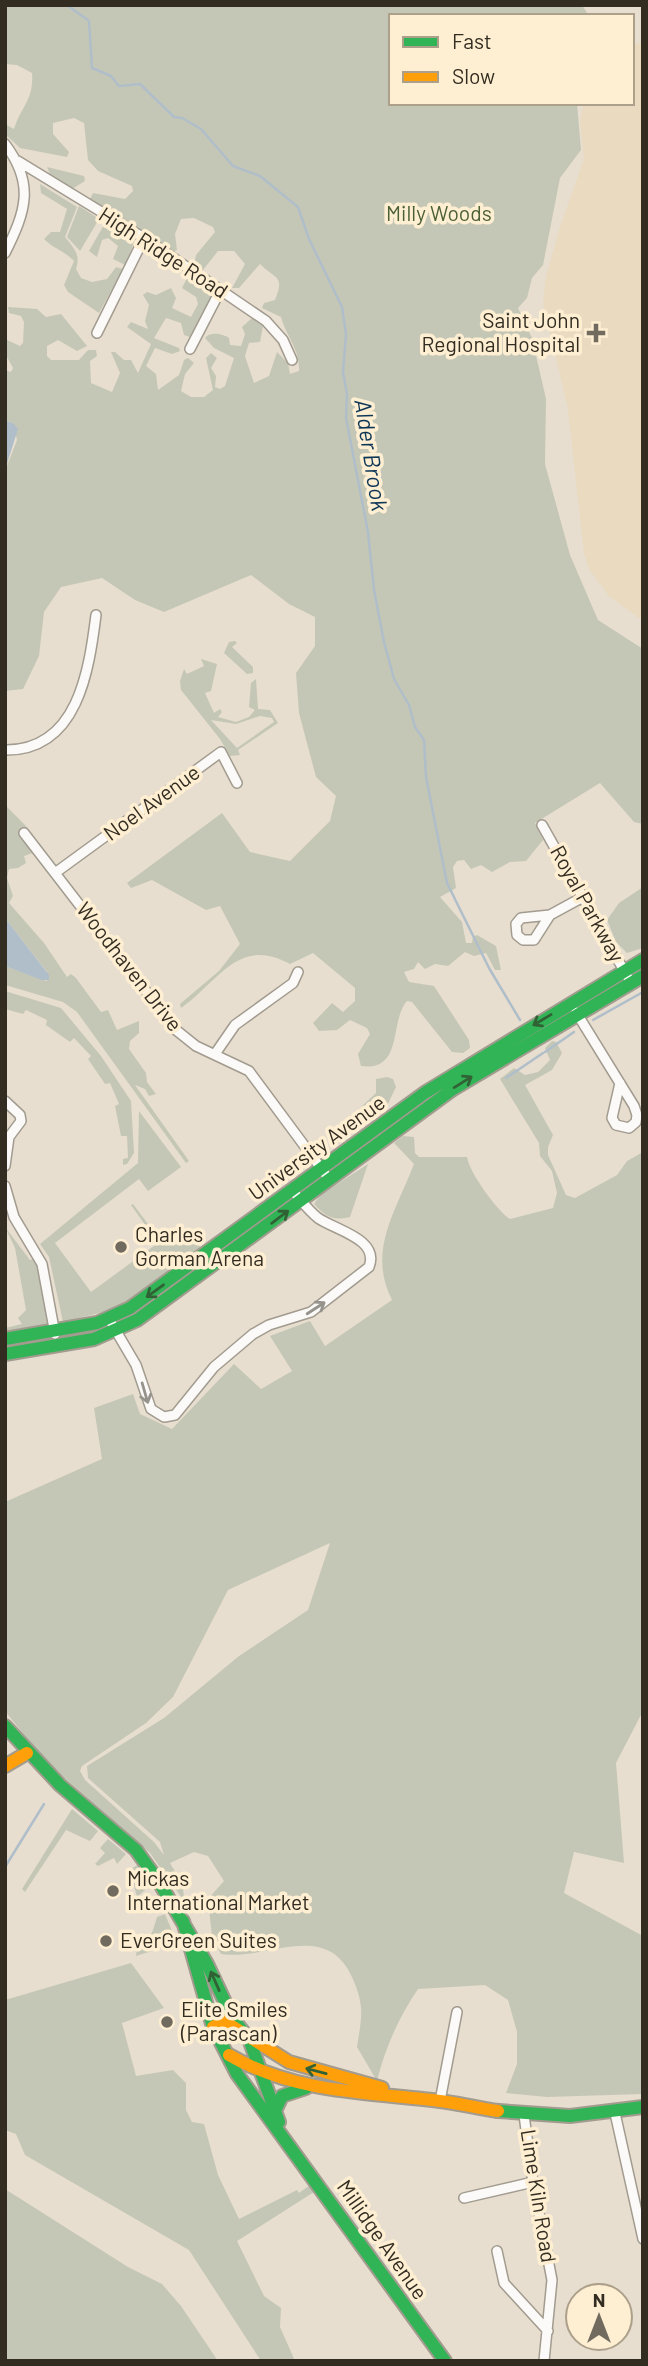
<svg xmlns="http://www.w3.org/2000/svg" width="648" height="2366" font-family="Barlow,sans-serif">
<rect width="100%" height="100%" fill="#e7decf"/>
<path fill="#e9dac0" d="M643 42V621L609 596 589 569 584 553 568 409 543 303 546 277 559 230 584 159 580 120 584 103H632V45Z"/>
<path fill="#c5c7b6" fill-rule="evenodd" d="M5 5H582L589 16H391V103H577L581 150 560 178 543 265 532 278 527 298 518 308 532 338 546 399 545 464 570 555 598 620 643 649V824L634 822 600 783 535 823 543 840 526 861 510 862 492 872 481 865 471 869 464 860 457 861 453 867 456 888 440 897 462 922 466 943H472L473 937 477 935 496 946 501 970H495L486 953 474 956 465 952 448 966 435 964 425 969 418 962 414 969 404 972 409 982 434 986 469 1040 470 1048 463 1053 452 1052 412 1002 407 1001C389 1021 404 1072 361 1066L358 1054 370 1034 367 1028 350 1020 337 1030 319 1031 313 1023 332 1003 343 1012 355 1001V988L313 953 290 964C238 936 220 980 181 1008L180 1004 219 971 240 944 220 906 206 910 152 880 131 888 127 883 222 813 250 852 290 861 330 821 336 796 316 777 299 713 296 673 315 646V617L289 604 251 575 164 612 135 600 102 578 61 587 44 612 39 656 23 689 5 691V471L17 440 13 423 5 421V370L11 372 13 368 7 357 5 339 20 346 23 343 24 322 21 316 9 313 8 307 37 309 46 317 61 314 87 346 77 351 58 340 47 346V356L51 360H79L88 350H96L97 356 90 361 91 383 112 392 120 373 111 352H115L124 360H131L138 373 151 344 127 327 131 322 148 329 145 321 149 305 143 295 147 292 156 295 171 288 176 298 172 308 191 317 198 304 196 297 182 288 187 278 207 288 212 298 190 337 184 335 181 323 166 318 154 338 179 348 180 351 172 354 155 348 146 366 156 374 158 390 179 375 184 360 188 358 194 363 185 374 181 391 191 397H204L213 390 206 358 211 353 217 358 211 368 216 376 215 387 220 389 225 386 234 358 214 348 205 338C210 331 223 334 229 338L230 345 241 346 245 334 242 327 252 318 263 326 260 342 249 343 245 356 254 383 269 376 277 352 288 363 290 374 299 371C300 349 286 336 281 317L262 308 264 303 275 300C285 275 276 280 260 264L239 288H232L245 264 234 251H218L203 270 194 266 196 255 215 232 213 227 194 218 181 219 175 234 177 250 173 252 90 199 93 193 125 199 133 191 132 186 98 171 88 160 84 123 74 118 53 123V134L69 152 67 157 20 148 5 134V124L14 129C21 106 34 100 32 73L17 65 5 64Z
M47 167 84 176 85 181 72 189 50 175Z
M40 184 77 207 65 237C74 248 81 255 76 269L81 278 92 282 107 279 116 267 123 269 99 313 68 292 64 285 74 261C66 252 54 249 44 239L51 232H60L67 209 41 193Z
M79 206 99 219 80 251 67 237Z
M105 223 135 240 125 265 113 259 118 246 108 238 102 240 97 257 89 251Z
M235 641 237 643 232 647 253 667V673L247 674 224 653 229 642Z
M201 659 217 664 211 691 205 693 214 713 220 709 222 712 218 717 236 722 249 717 255 710 249 707 251 683 256 679 258 709 270 710 278 723 238 750 240 755 230 756 220 739 181 690 180 681 184 669 187 674 204 666ZM260 716 272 718 274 722 237 748 211 720 236 724Z
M5 805 28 828 19 836 33 853 24 856 26 863 18 868 9 869 7 878 13 896 9 903 44 943 67 977 71 974 76 978 101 1012 108 1010 117 1030 139 1021V1033L130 1041 129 1049 146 1073 147 1082 156 1094 149 1096 145 1089 135 1085 189 1161 186 1163 77 1012 63 1002 5 985V966L47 981V972L5 918Z
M643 887V948L627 953 616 942 607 920 619 903Z
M5 991 61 1008 101 1056 131 1101 134 1153 127 1164 123 1165V1159L128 1158 127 1136H121L115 1106 119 1104 110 1083 105 1084 88 1059 91 1056 74 1038 70 1042 46 1025 47 1020 26 1010 23 1014 5 1009Z
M552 1041 556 1042 562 1053 552 1070 525 1085 553 1135 548 1147V1155L566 1195 575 1198 617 1175 627 1161 643 1152V1711L616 1763 624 1863 574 1852 564 1893 643 1936V2094L547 2097 506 2093 517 2064V2032L508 2000 485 1985 418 1989C399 2017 385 2048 377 2081L357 2047C362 2015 365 2005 351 1975 324 1920 267 1961 221 1954L212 1937 208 1899 224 1881 208 1856 194 1852 170 1863 183 1885 184 1901 150 1853 43 1759 5 1711V1502L102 1459 94 1408 133 1394 140 1414 172 1429 234 1364 261 1389 292 1371 270 1336 310 1321 325 1346 392 1300C367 1251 396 1211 414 1164L394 1143 403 1136 414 1137 415 1153 419 1157H467C469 1172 497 1211 510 1219L553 1208 557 1193 552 1171 540 1156 539 1143 500 1079 514 1068 525 1075 538 1072 550 1060 545 1048ZM330 1543 308 1610 239 1656 164 1718 87 1766 88 1778 160 1842 164 1855 154 1842 85 1780 80 1771 82 1766 146 1723 173 1697 228 1590Z
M387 1077 393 1079 396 1087 385 1110 372 1120 367 1119 361 1107 376 1093V1079Z
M139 1111 181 1167 148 1191 139 1179 55 1243 91 1292 158 1243 131 1205 133 1204 163 1244 186 1229 201 1248 115 1309 63 1322 49 1257 40 1244 138 1163Z
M368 1164 350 1217C333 1221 326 1217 314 1204L320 1195Z
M5 1227 30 1260 36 1258 38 1261 49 1325 5 1333V1328L22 1324 18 1318 26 1310 15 1248Z
M72 1809 98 1831 90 1841 66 1830 25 1892 22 1889Z
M108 1839 126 1854 117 1864 114 1858 98 1866 95 1864 105 1853 100 1848Z
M137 1865 152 1884 137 1897 130 1870Z
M165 1914 177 1943 136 1956 137 1947C152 1938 152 1933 157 1917Z
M131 1963 164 2008 122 2023 136 2076 173 2070 186 2083V2110L192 2122 204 2124 218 2175 239 2219 297 2190 299 2193 310 2185 314 2192 237 2241 264 2296 281 2308 280 2327 295 2361H261L189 2250 25 2155 16 2134 5 2130V2000Z
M5 2189 128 2267 162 2284 181 2306 218 2361H5Z"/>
<path fill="#b0beca" d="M5 421 13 423 18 429 5 470Z
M5 918 49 975V980H42L5 966Z"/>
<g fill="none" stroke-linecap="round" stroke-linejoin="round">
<path stroke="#b0beca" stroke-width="2.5" d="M67 5 89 21 92 68 111 76 119 86 140 84 174 117 182 118 201 129 233 166 260 176 298 207 309 239 342 307 346 334 343 372 347 394 346 418 368 532 374 590 384 642 394 679 409 705 415 727 424 740 426 777 447 883 489 968 520 1020
M593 1020 643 992
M545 1052 574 1032
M506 1078 543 1053
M5 1867 44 1804"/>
<defs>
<path id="street" d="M5 144C35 184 26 211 5 253
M18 161 144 238 266 321 283 340 292 360
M97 333 144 238
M190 349 220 291
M5 750C78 751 89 670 96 615
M542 825 631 983
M24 833 176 1030 196 1046 249 1071 329 1179
M55 873 221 752 237 783
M550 915 534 940H523L517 935 516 924 521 918 550 915 583 897
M576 1012 634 1106 637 1115 636 1122 629 1128 616 1125 612 1118 620 1083
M215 1054 235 1025 293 983 298 972
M5 1101 20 1115 21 1121 9 1137 5 1166
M5 1186 14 1217 42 1264 55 1334
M109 1319 136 1365 151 1409 164 1417 175 1415 214 1367 253 1334 269 1325 311 1312 369 1267C380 1239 335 1230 318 1218 308 1210 300 1199 291 1189
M440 2101 457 2012
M615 2113 643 2239
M524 2115 533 2182 552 2280 544 2361
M464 2198 533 2182
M497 2251 504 2283 548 2331"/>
<path id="fast" d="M5 1339 97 1323 130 1308 426 1092 643 960
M5 1354 94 1339 137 1320 453 1089 643 976
M5 1726 60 1785 136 1850 159 1882 207 1964 233 2019 249 2039 279 2122
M183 1921 213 2027 237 2074 445 2361
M498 2111 570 2116 643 2107
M274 2113 282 2096 306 2088"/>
<path id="slow" d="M5 1766 27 1753
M213 2027 224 2021 289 2062 382 2088
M229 2055C289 2090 355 2092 423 2099 448 2101 473 2107 498 2111"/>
</defs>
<use href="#street" stroke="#a29b8f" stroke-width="12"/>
<use href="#fast" stroke="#a29b8f" stroke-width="16"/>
<use href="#slow" stroke="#a29b8f" stroke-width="16"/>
<use href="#street" stroke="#fbfaf8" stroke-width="9"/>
<use href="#fast" stroke="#30b455" stroke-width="12"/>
<use href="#slow" stroke="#ff9f0a" stroke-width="12"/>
</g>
<defs><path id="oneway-shaft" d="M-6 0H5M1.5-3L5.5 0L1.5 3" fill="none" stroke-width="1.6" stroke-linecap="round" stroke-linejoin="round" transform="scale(1.75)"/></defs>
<g stroke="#316236">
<use href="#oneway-shaft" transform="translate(542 1020) rotate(149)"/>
<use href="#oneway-shaft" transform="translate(463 1082) rotate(-32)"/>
<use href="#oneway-shaft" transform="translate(280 1217) rotate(-37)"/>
<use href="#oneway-shaft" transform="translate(155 1291) rotate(144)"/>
<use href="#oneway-shaft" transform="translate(215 1981) rotate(-114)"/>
<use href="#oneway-shaft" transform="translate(316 2071) rotate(-165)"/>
</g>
<g stroke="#96938c">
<use href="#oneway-shaft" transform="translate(316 1308) rotate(-33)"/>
<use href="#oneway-shaft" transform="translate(145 1393) rotate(74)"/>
</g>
<g fill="#716a5e" stroke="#feeed2" stroke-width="2.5">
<path d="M592.5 322.5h7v7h7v7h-7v7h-7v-7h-7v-7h7z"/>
<circle cx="121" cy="1247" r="7"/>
<circle cx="113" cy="1891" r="7"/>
<circle cx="106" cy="1941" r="7"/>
<circle cx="167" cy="2022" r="7"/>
</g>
<g text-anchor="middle" stroke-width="7" stroke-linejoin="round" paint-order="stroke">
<g font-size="21" fill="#4b6033" stroke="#feeed2">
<text x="439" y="221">Milly Woods</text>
</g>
<g font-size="21" fill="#322c21" stroke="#feeed2">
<text transform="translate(163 253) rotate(33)" y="7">High Ridge Road</text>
<text transform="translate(152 803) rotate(-36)" y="7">Noel Avenue</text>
<text transform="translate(587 904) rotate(61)" y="7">Royal Parkway</text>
<text transform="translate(129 967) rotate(52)" y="7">Woodhaven Drive</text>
<text transform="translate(317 1148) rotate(-36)" y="7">University Avenue</text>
<text transform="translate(538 2196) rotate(81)" y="7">Lime Kiln Road</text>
<text transform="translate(382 2240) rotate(55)" y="7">Millidge Avenue</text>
</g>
<g font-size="21" fill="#322c21" stroke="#feeed2" text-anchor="start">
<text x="580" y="328" text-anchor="end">Saint John<tspan x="580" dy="24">Regional Hospital</tspan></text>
<text x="135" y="1242">Charles<tspan x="135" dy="24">Gorman Arena</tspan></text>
<text x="127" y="1886">Mickas<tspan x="127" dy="24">International Market</tspan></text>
<text x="120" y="1948">EverGreen Suites</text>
<text x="181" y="2017">Elite Smiles<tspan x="181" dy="24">(Parascan)</tspan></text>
</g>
<g font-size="23" font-style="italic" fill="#0e3757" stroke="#feeed2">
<text transform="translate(371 455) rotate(81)" y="8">Alder Brook</text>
</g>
</g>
<rect width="648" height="2366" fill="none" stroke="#322c21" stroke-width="14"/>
<rect x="389" y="14" width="245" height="91" fill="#feeed2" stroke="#aca08b" stroke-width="2"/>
<rect x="403" y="37" width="35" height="10" fill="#30b455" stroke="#aca08b" stroke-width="2"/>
<text x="452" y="49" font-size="21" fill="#322c21">Fast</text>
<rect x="403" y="72" width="35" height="10" fill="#ff9f0a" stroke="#aca08b" stroke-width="2"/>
<text x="452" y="84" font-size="21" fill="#322c21">Slow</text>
<g transform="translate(599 2317)"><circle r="33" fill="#feeed2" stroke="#aca08b" stroke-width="2"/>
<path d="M0-5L12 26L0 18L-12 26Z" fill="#716a5e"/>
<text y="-10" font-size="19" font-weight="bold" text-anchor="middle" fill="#322c21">N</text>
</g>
</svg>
